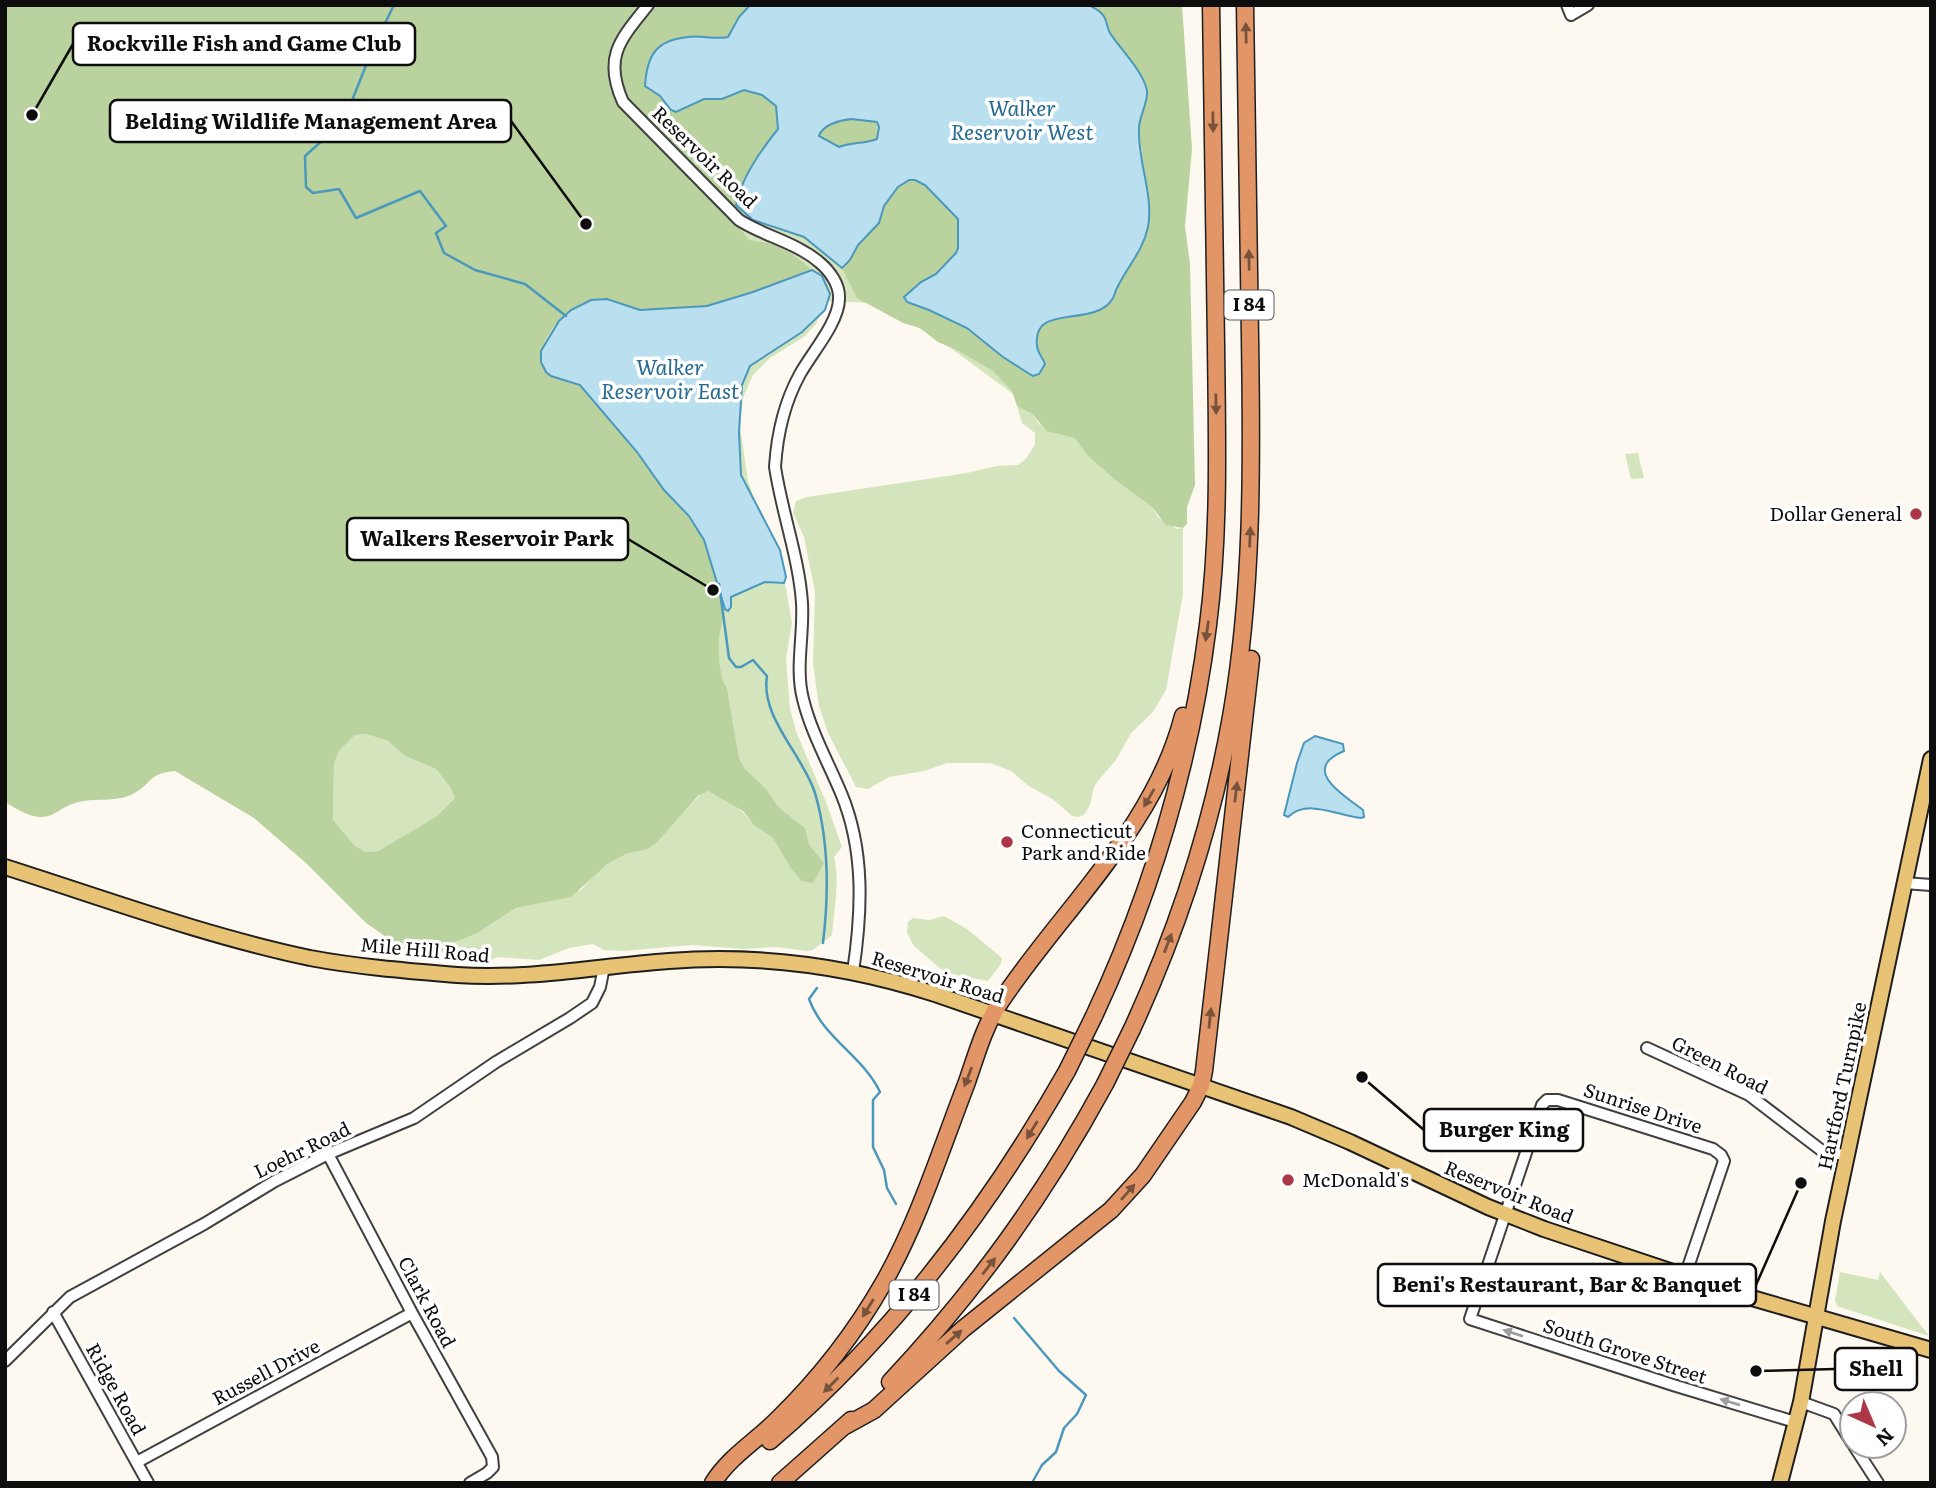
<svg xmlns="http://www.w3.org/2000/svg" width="1936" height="1488" font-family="Literata,serif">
<rect width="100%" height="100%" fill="#fdf9f0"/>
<path fill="#d4e4bd" d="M5 5H1164L1088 456 1115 480 1152 507 1158 517 1177 529 1183 528V594L1166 690 1153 712 1131 733 1116 760 1097 782 1094 787 1090 805 1084 815 1078 817 1072 816 1054 800 1029 786 1011 771 990 763H947L924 771 889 777 868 789 856 787 828 733 819 706 813 664 815 592 804 537 793 513 796 501 807 497 967 473 997 466 1018 465 1025 460 1035 445V433L1022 423 1017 406 1032 414 1039 424 1069 435 937 338 873 303 826 301 816 324 805 336 770 358 753 375 743 398 740 426 748 481 786 588 792 623 786 658 790 709 797 734 826 802 842 847 834 857C840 883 834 909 832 935L813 950 807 951 776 947 743 949 692 945 623 951 604 950 593 944 569 948 539 960 497 957 483 963 451 960 444 951 455 942 476 934 516 908 549 901 581 890 597 871 606 865 626 854 648 849 703 792 708 791C725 800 740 806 751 822L537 375Z
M1638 453 1644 478 1631 479 1625 454Z
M366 734 388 741 405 756 436 769 450 787 455 798 437 816 378 851 366 852 355 846 333 820 334 763 339 751 355 735Z
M944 916 967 929 1002 958 1001 964 988 981 956 975 942 970 914 946 907 933 908 922 913 918 929 920Z
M1840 1272 1878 1280 1880 1272 1929 1336 1837 1306 1835 1300Z"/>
<path fill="#bad29e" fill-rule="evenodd" d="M5 5H750L739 17 728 37C715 40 702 36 689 37 661 39 647 59 645 85L665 100 671 109 682 110 704 99H722L744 90 762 95 776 106 778 129 768 142 739 193 731 217 749 240 773 244 790 252 812 270C780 280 738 303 705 306 686 308 659 312 640 310 630 308 620 301 609 299 578 294 545 327 540 356L546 372 551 376 580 385 600 406 637 452 664 490 689 515 704 540 725 609 719 637V661L722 679 727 689 739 759 745 769 766 789 779 808 805 828 809 845 824 863 813 883 802 881 791 868 773 838 754 825 743 811 708 791 698 796 657 842 648 849 626 854 606 865 571 897 516 908 476 934 455 942 437 955 425 958 404 950 365 922 307 864 254 818 175 771C148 773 152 784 133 794 114 803 94 797 75 803 62 806 54 818 40 817 29 817 15 808 5 802ZM366 734 388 741 405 756 436 769 450 787 455 798 437 816 378 851 366 852 355 846 333 820 334 763 339 751 355 735Z
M1089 5H1182L1192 149 1185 226 1190 264 1195 485 1187 507V524L1183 528 1166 525 1152 507 1115 480 1088 456 1075 438 1047 431 1032 414 1017 406 1012 391 993 371 959 351 938 342 920 328 903 323 857 298 842 268 850 260 858 245 879 223 884 206 903 182 909 180 921 182 958 220V248L956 253 936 274 921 282 906 302 929 310 967 328 1003 357 1028 373 1044 358C1038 351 1031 337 1039 327 1044 322 1101 304 1113 299L1143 164 1139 128 1147 95 1142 78 1108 31 1099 11Z
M851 119 877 122V139C864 144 852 142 840 147L819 136C822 125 840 120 851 119Z"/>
<path fill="#badfee" stroke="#4a98bc" stroke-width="2" fill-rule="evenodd" d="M750 5H1089C1094 8 1099 10 1102 14 1108 20 1106 27 1110 33 1120 49 1144 72 1147 91 1148 102 1140 115 1139 127 1137 161 1154 194 1148 227 1143 251 1127 267 1117 288 1115 291 1115 295 1113 298 1096 329 1032 302 1037 345 1037 353 1043 357 1045 364L1039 374 1033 376 1028 373 1003 357 967 328 929 310 907 302 904 297 921 282 936 274 956 253 958 248V219L925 185 915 180H909L898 187 884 206 879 223 858 245 850 260 842 268 804 237 753 220 736 205C741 178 761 150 778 129L776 106 762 95 744 90 722 99H704L676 112 671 110 660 96 645 86C647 55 656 40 688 37 702 35 714 40 728 37L739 17ZM851 119 877 122 879 127 877 139C864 144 852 142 839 147L819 136C822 125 840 120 851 119Z
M812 270 822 276 830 294 825 310 802 332 750 366 742 385 739 432 741 475 780 550 786 577 784 583 765 582 731 597V607L728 611 725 609 704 540 689 516 664 490 637 452 580 385 551 376 546 372 541 362V351L559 321 571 310 591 300 607 299 640 310 707 306 753 292Z
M1315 736 1343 744 1344 751C1298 770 1347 797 1363 810L1364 817 1361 818C1338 816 1308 798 1288 817L1284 815 1297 763 1304 743Z"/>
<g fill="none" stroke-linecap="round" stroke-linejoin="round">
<path stroke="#4a98bc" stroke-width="2.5" d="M394 5 373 48 351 103 324 139 305 156 306 187 313 193 339 189 356 218 420 191 446 226 436 233 444 253 475 270 525 284 566 316
M719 584 729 658 736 667H741L753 660 767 676C760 717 803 755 815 793 829 841 829 893 823 943
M817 988 809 999C823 1038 863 1056 880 1092L873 1100V1147L884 1170 887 1188 896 1204
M1014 1318 1059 1371 1086 1395 1077 1414 1064 1428 1056 1452 1042 1465 1033 1481 1034 1483"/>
<defs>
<path id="minor" d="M648 5C620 40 603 57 623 102L739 220C764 236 797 243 819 262 830 271 840 285 839 299 839 322 811 354 800 374 784 403 777 435 775 467 782 513 799 558 802 603 804 635 795 668 803 699 811 732 828 762 841 793 865 850 862 912 853 972
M1567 5 1571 15 1588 5
M1904 883 1931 885
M1647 1048 1749 1095 1821 1150 1847 1156
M328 1154 412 1313 492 1457 493 1467 487 1473 470 1483
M1685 1276 1724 1161 1721 1155 1713 1149 1558 1100H1547L1542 1105 1470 1319 1673 1385 1795 1422
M53 1312 148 1483
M5 1361 70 1297 204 1224 275 1181 328 1154 414 1118 496 1062 570 1018 592 1003 600 987 604 967
M1801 1402 1834 1414 1852 1443
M1854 1446 1878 1483
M137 1462 412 1313"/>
<path id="major" d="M5 867C106 899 206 936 310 958 358 967 409 971 457 975 528 980 598 966 669 961 760 954 848 966 935 994L1291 1117 1350 1142 1488 1207 1544 1229 1745 1296 1931 1350
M1780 1483 1801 1402 1833 1221 1931 759"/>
<path id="highway" d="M1094 1016C1152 892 1191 761 1208 625 1220 532 1217 438 1216 345 1214 231 1213 118 1211 5
M1132 1029C1178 929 1212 825 1231 717 1253 591 1252 465 1250 338 1248 227 1247 116 1245 5
M890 1382C977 1289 1044 1196 1105 1084
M845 1426 874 1410 963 1329 1111 1210 1143 1175 1193 1102 1201 1086 1204 1071 1251 659
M770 1441C892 1337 988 1210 1067 1071
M713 1483C729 1457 756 1441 777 1420 819 1379 855 1333 884 1282 919 1220 941 1149 967 1082 976 1056 984 1027 999 1004 1062 909 1154 829 1183 716
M780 1483 851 1420"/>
</defs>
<use href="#minor" stroke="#404040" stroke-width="14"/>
<use href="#major" stroke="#1e1e1e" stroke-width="18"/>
<use href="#highway" stroke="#1e1e1e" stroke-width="19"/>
<use href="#minor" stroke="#fff" stroke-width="10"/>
<use href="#major" stroke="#e8c275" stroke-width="14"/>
<use href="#highway" stroke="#e29668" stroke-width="16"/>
<defs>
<path id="highway-bridge" d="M1067 1071 1094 1016
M1105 1084 1132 1029"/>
</defs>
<use href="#highway-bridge" stroke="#1e1e1e" stroke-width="19" stroke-linecap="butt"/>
<use href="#highway-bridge" stroke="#e29668" stroke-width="16"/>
</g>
<defs><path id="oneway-solid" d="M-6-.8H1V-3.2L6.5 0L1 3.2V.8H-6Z" transform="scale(1.75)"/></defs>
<g fill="#78523a">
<use href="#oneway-solid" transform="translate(1246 33) rotate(-91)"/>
<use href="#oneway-solid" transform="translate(1213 122) rotate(89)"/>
<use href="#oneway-solid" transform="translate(1249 260) rotate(-91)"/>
<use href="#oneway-solid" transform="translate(1216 404) rotate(89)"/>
<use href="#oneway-solid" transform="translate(1250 537) rotate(-88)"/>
<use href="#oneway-solid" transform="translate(1207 631) rotate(98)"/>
<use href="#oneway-solid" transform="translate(1236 792) rotate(-83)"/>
<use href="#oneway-solid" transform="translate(1149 798) rotate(120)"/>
<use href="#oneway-solid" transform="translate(1168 943) rotate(-69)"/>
<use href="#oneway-solid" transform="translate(1210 1018) rotate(-84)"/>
<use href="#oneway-solid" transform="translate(968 1077) rotate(111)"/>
<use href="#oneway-solid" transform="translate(1032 1130) rotate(121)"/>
<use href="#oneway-solid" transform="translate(1128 1192) rotate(-49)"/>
<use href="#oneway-solid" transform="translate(989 1266) rotate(-52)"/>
<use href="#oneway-solid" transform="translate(868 1308) rotate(122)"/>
<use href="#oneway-solid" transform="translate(954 1337) rotate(-41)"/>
<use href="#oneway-solid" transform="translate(831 1385) rotate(135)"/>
</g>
<g fill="#9e9e9e">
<use href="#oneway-solid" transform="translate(1513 1333) rotate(-162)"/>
<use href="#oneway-solid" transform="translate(1730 1402) rotate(-163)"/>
</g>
<g fill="#ac3746" stroke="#fff" stroke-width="2.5">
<circle cx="1916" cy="514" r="7"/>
<circle cx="1007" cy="842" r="7"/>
<circle cx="1288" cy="1180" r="7"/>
</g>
<g text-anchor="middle" stroke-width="7" stroke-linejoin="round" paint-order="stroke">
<g fill="#fff" stroke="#565656" stroke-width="2">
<rect x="1224.5" y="290.5" width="49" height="29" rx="5"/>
<rect x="889.5" y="1280.5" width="49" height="29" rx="5"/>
</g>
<g font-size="18" font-weight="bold" fill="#0d0d0d">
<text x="1249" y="311">I 84</text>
<text x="914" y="1301">I 84</text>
</g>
<g font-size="19" fill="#0d0d0d" stroke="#fff">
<text transform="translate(705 157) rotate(44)" y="7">Reservoir Road</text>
<text transform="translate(425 950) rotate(5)" y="7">Mile Hill Road</text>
<text transform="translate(938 977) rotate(17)" y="7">Reservoir Road</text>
<text transform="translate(1720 1065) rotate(27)" y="7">Green Road</text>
<text transform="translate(1842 1086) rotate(-78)" y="7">Hartford Turnpike</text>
<text transform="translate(1643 1108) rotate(18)" y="7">Sunrise Drive</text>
<text transform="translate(302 1150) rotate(-26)" y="7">Loehr Road</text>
<text transform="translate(1509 1192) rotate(22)" y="7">Reservoir Road</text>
<text transform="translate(427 1302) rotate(62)" y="7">Clark Road</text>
<text transform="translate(1625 1351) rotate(18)" y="7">South Grove Street</text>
<text transform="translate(266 1372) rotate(-28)" y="7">Russell Drive</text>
<text transform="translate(116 1389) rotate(61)" y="7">Ridge Road</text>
</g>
<g font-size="19" fill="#0d0d0d" stroke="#fff" text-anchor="start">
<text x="1902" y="521" text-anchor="end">Dollar General</text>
<text x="1021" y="838">Connecticut<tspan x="1021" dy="22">Park and Ride</tspan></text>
<text x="1302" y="1187">McDonald's</text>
</g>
<g font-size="21" font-style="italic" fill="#266a90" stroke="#fff">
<text x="1022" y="116">Walker<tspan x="1022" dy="24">Reservoir West</tspan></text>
<text x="670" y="375">Walker<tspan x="670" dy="24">Reservoir East</tspan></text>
</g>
</g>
<path fill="none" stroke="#0d0d0d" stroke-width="2.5" d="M32 115L73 44M586 224L511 121M713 590L628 539M1362 1077L1424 1130M1801 1183L1756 1285M1756 1371L1835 1369"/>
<g fill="#0d0d0d" stroke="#fff" stroke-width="2.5">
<circle cx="32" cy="115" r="7"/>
<circle cx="586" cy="224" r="7"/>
<circle cx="713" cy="590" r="7"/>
<circle cx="1362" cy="1077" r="7"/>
<circle cx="1801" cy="1183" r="7"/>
<circle cx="1756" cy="1371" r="7"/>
</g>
<g fill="#fff" stroke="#0d0d0d" stroke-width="2.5">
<rect x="73" y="23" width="342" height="42" rx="7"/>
<rect x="110" y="100" width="401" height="42" rx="7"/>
<rect x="347" y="518" width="281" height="42" rx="7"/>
<rect x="1424" y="1109" width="159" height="42" rx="7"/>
<rect x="1378" y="1264" width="378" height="42" rx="7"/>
<rect x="1835" y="1348" width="82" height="42" rx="7"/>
</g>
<g font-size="21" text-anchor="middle" font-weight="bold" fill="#0d0d0d">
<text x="244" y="51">Rockville Fish and Game Club</text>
<text x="311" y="129">Belding Wildlife Management Area</text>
<text x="487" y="546">Walkers Reservoir Park</text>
<text x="1504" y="1137">Burger King</text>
<text x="1567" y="1292">Beni's Restaurant, Bar &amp; Banquet</text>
<text x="1876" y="1376">Shell</text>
</g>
<rect width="1936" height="1488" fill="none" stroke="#0d0d0d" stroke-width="14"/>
<g transform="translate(1873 1425) rotate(136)"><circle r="33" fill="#ffffff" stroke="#9e9e9e" stroke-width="2"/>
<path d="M0-5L12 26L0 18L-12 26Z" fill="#ac3746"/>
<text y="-10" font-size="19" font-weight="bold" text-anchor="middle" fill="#0d0d0d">N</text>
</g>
</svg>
